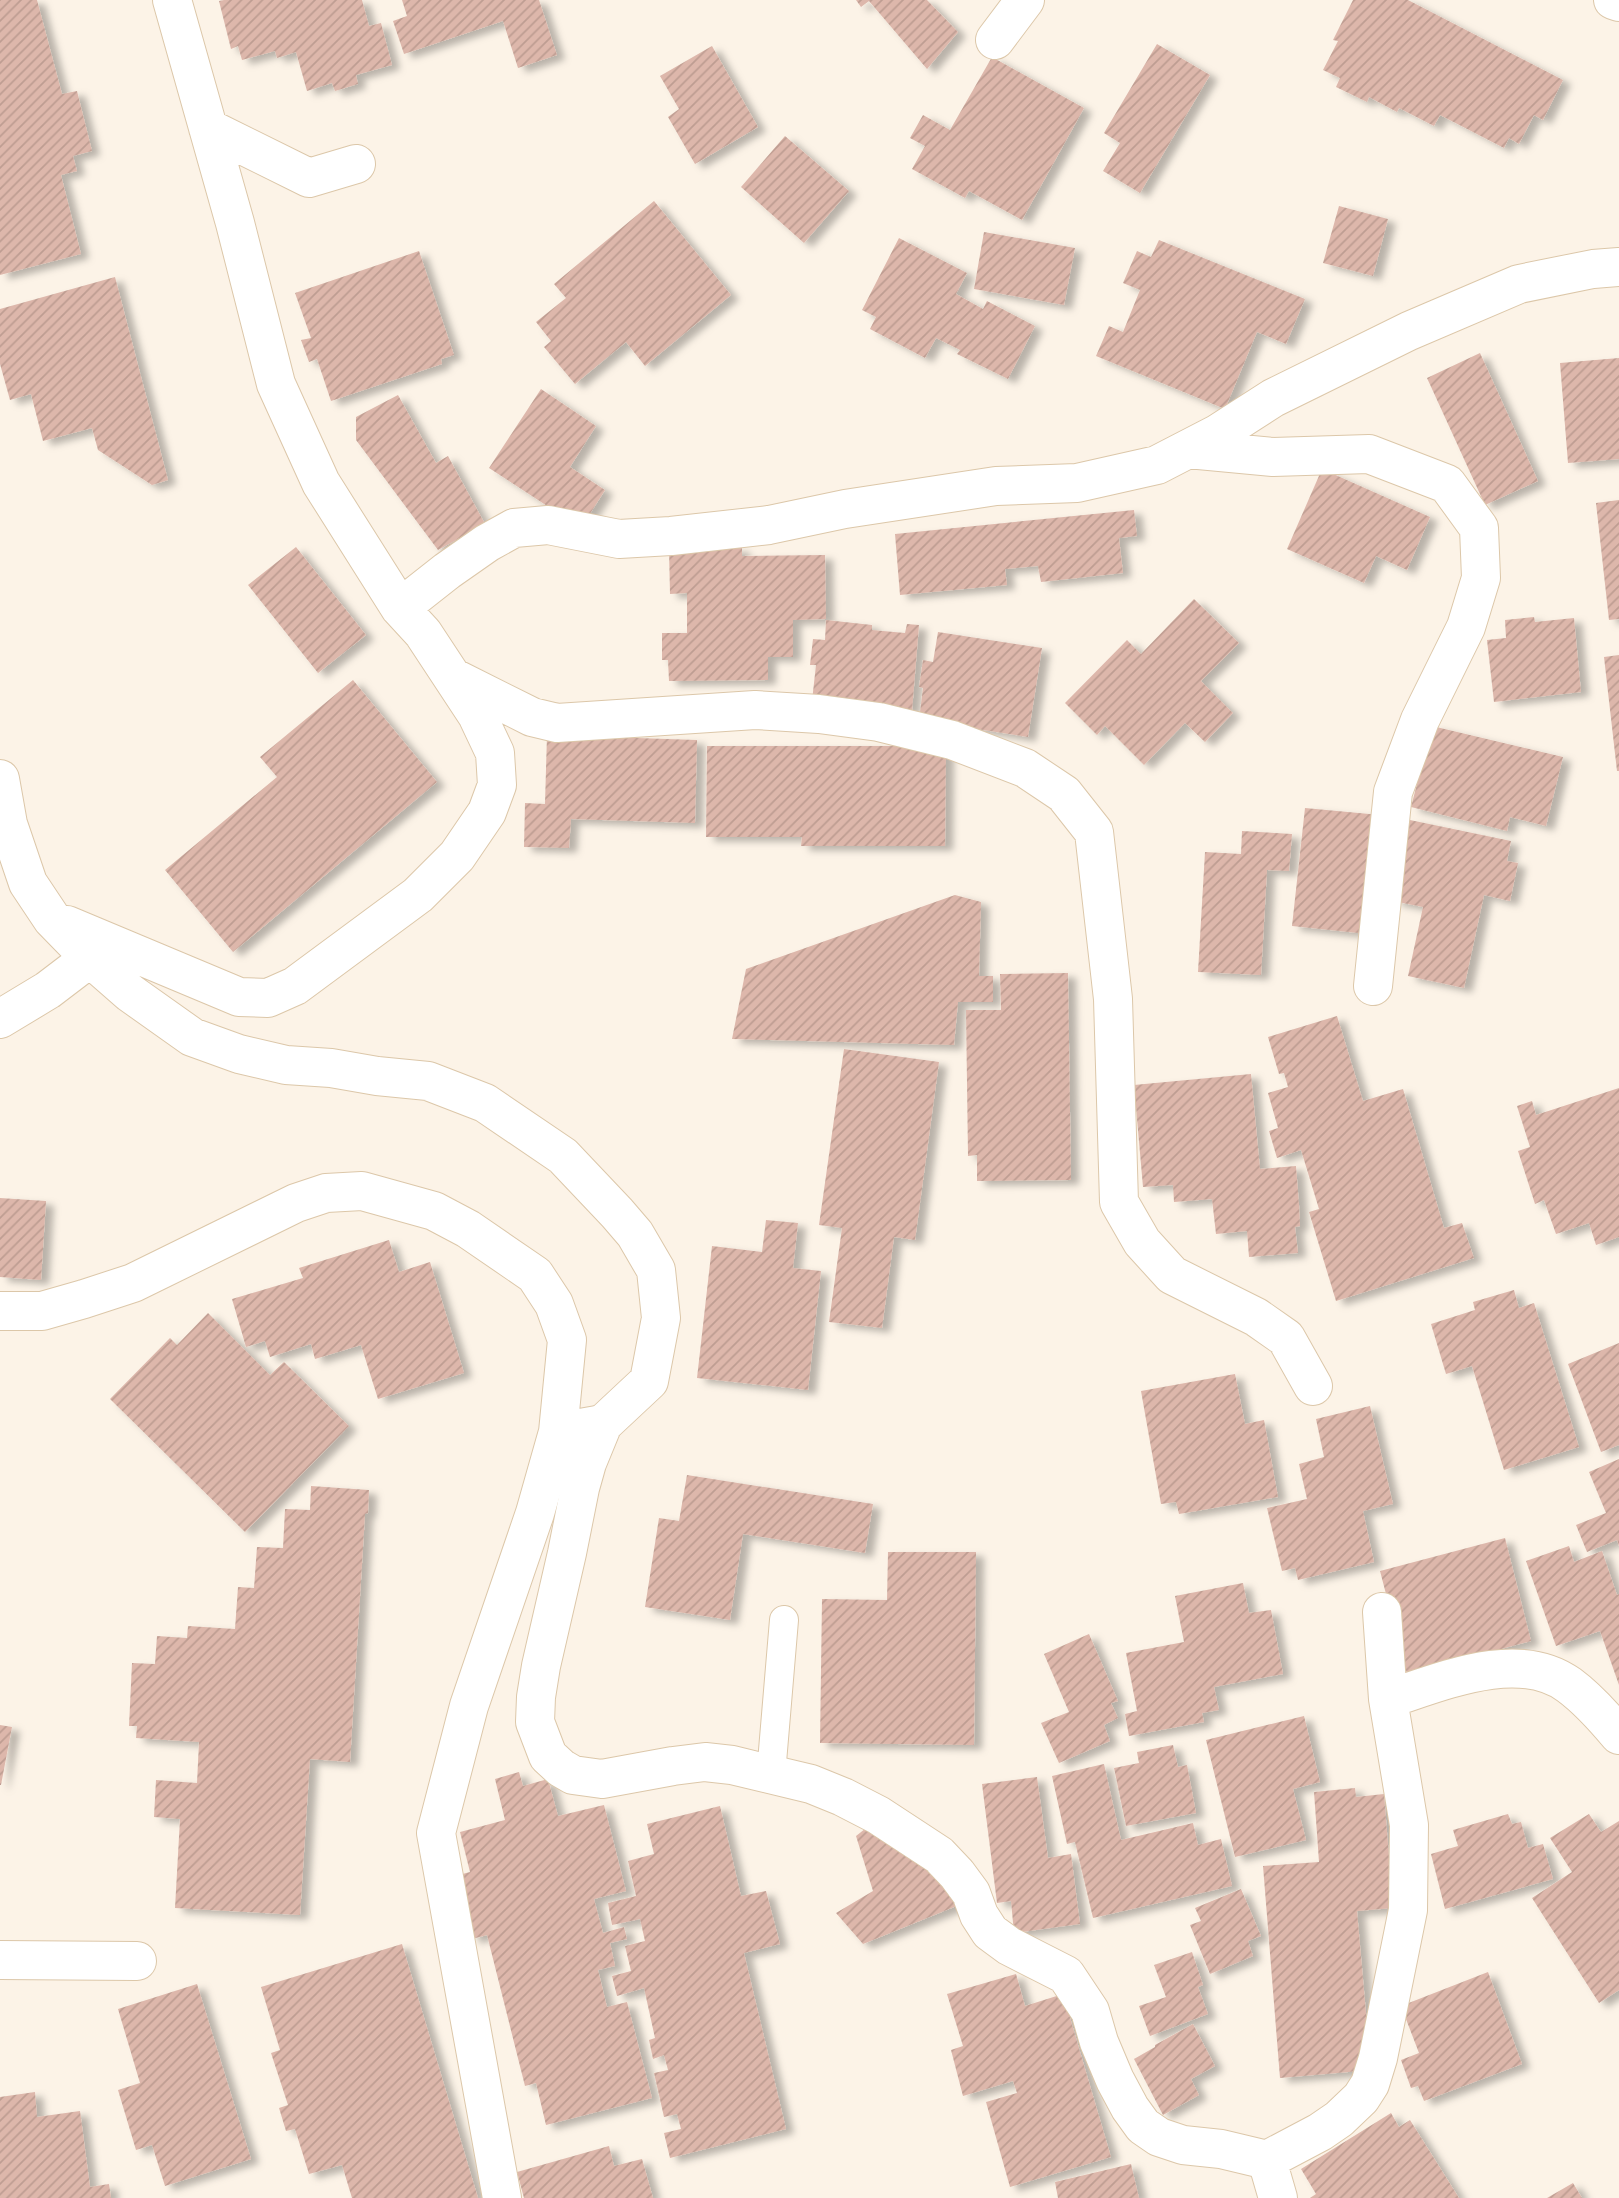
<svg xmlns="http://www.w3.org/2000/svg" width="1619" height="2198" font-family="'Asap Condensed',sans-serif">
<defs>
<pattern id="building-hatch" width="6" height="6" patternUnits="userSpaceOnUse" patternTransform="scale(1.75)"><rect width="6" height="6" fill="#ddb7ab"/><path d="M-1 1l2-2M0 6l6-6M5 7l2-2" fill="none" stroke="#be9d92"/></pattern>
<filter id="shadow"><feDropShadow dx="8" dy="4.5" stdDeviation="3.5" flood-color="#0004"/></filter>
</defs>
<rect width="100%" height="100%" fill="#fcf3e7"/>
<path fill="url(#building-hatch)" filter="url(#shadow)" d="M0 0H37L62 94 77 91 92 151 73 156 77 171 61 175 81 254 0 275Z
M224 0H362L369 26 381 23 392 65 356 75 358 84 335 91 332 83 307 91 296 52 277 58 275 51 242 60 238 46 231 49 219 1Z
M402 0H539L557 55 518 68 503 21 404 54 393 21 407 16Z
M856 0H927L958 32 927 69 869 1 861 7Z
M1353 0H1408L1563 80 1543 120 1534 115 1519 144 1509 138 1504 148 1440 115 1434 126 1399 108 1397 112 1369 97 1367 102 1336 87 1340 78 1323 70 1338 41 1333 40Z
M1157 44 1210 75 1140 193 1103 171 1120 143 1104 133Z
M712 46 758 127 695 164 668 117 679 109 660 76Z
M992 57 1084 108 1022 220 969 191 965 198 912 169 925 146 910 138 923 115 950 130Z
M785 136 849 191 804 243 741 187Z
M654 201 731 295 645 366 626 342 575 384 544 347 551 341 536 322 566 298 554 284Z
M1339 206 1388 219 1373 276 1323 263Z
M984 232 1075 248 1064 305 974 289Z
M899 238 967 273 956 294 983 309 987 301 1035 326 1008 379 957 354 960 350 936 338 925 358 870 329 876 317 862 310Z
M1159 240 1305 299 1286 344 1257 332 1225 409 1096 356 1109 326 1123 332 1140 290 1123 283 1137 251 1151 257Z
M419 251 454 355 441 359 442 364 331 401 317 359 309 362 301 340 311 338 295 293Z
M115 277 168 480 152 485 98 450 92 428 43 441 31 394 10 400 0 364V309Z
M1480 353 1538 481 1485 505 1427 378Z
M1619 358V459L1568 463 1560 363Z
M541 389 596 426 570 467 605 490 581 528 489 468Z
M398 395 436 463 448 456 485 524 438 550 356 440V417Z
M1322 469 1430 517 1407 570 1376 556 1364 583 1287 549Z
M1619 500V619L1609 620 1596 503Z
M1134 510 1137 536 1119 538 1123 573 1041 582 1038 566 1005 569 1007 585 900 595 895 534Z
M296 547 366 635 318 673 248 585Z
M742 548V556L825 555 826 619 793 620V657H768V680L669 681 668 660H662V633H687V593L670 594 669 549Z
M1194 599 1239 643 1201 681 1233 713 1205 742 1185 723 1144 765 1105 726 1097 735 1065 703 1127 640 1141 654Z
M1534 617 1535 622 1574 618 1581 692 1494 702 1487 640 1506 638 1505 620Z
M826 620 872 625V630L905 633 907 624 919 625 912 711 812 701 816 665H810L813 639 825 640Z
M938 632 1042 648 1028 737 919 720 923 688 919 687 923 660 933 662Z
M1619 655V771H1617L1604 657Z
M353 680 437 782 233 952 165 870 277 777 260 757Z
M1432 726 1563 757 1546 826 1510 817 1507 831 1411 807Z
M547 735 697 740 695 823 571 819 569 848 524 847 525 803 545 804Z
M707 746H946L945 846H801L802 837H706Z
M1305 808 1380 815 1368 934 1292 926Z
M1410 820 1511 841 1507 861 1518 863 1510 901 1484 895 1464 988 1408 976 1423 907 1393 901Z
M1242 831 1292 834 1289 871 1267 870 1261 975 1198 972 1205 852 1241 854Z
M955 895 981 902 979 976H993V1002H958L954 1045 732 1039 746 969Z
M1068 973 1071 1180 977 1181V1155L968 1156 966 1010H1001L1000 974Z
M1337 1016 1363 1101 1403 1089 1444 1228 1462 1223 1474 1258 1336 1301 1309 1212 1319 1209 1301 1150 1277 1158 1269 1131 1278 1128 1268 1093 1288 1087 1284 1073 1279 1074 1268 1037Z
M844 1049 939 1062 915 1240 894 1237 882 1328 829 1322 842 1228 819 1225Z
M1251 1074 1260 1169 1296 1166 1299 1205 1300 1226 1295 1227 1298 1253 1249 1257 1247 1231 1216 1234 1212 1199 1174 1202 1173 1185 1143 1187 1134 1085Z
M1619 1088V1237L1596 1245 1589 1223 1556 1234 1544 1200 1535 1204 1518 1151 1530 1147 1517 1106 1532 1101 1536 1115Z
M0 1198 46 1201 41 1280 0 1277Z
M766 1220 798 1223 793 1268 821 1271 808 1390 697 1378 712 1246 762 1252Z
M389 1240 399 1272 430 1262 464 1373 378 1399 361 1345 315 1359 311 1344 270 1357 265 1341 246 1347 232 1299 303 1278 299 1268Z
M1514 1290 1519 1308 1534 1303 1579 1447 1504 1470 1472 1366 1446 1374 1431 1324 1475 1310 1473 1302Z
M208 1313 270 1375 284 1362 349 1426 245 1532 110 1399 170 1338 177 1345Z
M1619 1343V1445L1601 1452 1568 1364Z
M1235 1374 1245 1424 1264 1420 1278 1497 1179 1514 1176 1502 1161 1504 1141 1391Z
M1370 1406 1393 1504 1363 1511 1374 1562 1298 1580 1295 1568 1282 1571 1267 1508 1307 1499 1299 1464 1324 1457 1316 1419Z
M1619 1459V1546L1617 1540 1587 1552 1576 1525 1606 1513 1589 1472Z
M687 1475 873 1504 865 1553 743 1534 730 1620 645 1607 659 1518 679 1521Z
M311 1486 369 1490 368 1513 365 1514 350 1762 310 1759 300 1915 175 1908 180 1819 154 1817 156 1780 197 1783 199 1742 136 1738 137 1726H129L132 1663 155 1664 157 1636 187 1638 188 1626 235 1629 238 1587 254 1588 257 1547 283 1548 285 1509 310 1510Z
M1505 1538 1531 1641 1407 1674 1380 1571Z
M1569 1546 1574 1562 1602 1551 1617 1595 1619 1594V1685L1600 1631 1556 1646 1526 1561Z
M888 1552H976L974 1745 820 1743 822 1599 887 1600Z
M1243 1583 1249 1613 1271 1610 1283 1674 1214 1687 1219 1710 1202 1713 1204 1722 1129 1736 1125 1714 1137 1711 1126 1653 1184 1642 1175 1596Z
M1089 1634 1118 1701 1111 1703 1118 1718 1104 1725 1110 1741 1059 1763 1041 1723 1069 1712 1044 1654Z
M1304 1716 1320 1782 1293 1789 1306 1840 1235 1857 1206 1740Z
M0 1725 12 1727 1 1785H0Z
M1173 1745 1178 1767 1187 1765 1196 1813 1126 1826 1114 1768 1139 1763 1137 1752Z
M1104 1764 1121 1840 1193 1823 1198 1845 1221 1839 1232 1886 1093 1918 1075 1842 1067 1844 1052 1776Z
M519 1772 523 1786 548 1779 558 1816 604 1805 626 1891 594 1899 603 1933 624 1927 627 1939 610 1943 615 1966 598 1970 607 2007 627 2002 652 2098 546 2125 536 2083 525 2086 487 1935 472 1939 455 1876 470 1872 460 1832 505 1820 495 1779Z
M1037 1777 1048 1858 1071 1854 1080 1924 1014 1933 1011 1901 997 1903 982 1784Z
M1355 1788 1356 1797 1384 1794 1393 1908 1357 1911 1371 2070 1280 2078 1263 1866 1319 1862 1314 1792Z
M720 1806 741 1896 766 1891 780 1944 744 1953 786 2129 670 2158 664 2133 681 2129 677 2114 664 2117 654 2073 668 2070 664 2055 653 2059 649 2040 655 2038 644 1988 617 1996 612 1976 631 1971 625 1946 645 1941 640 1919 612 1925 608 1903 636 1896 628 1861 654 1854 647 1824Z
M1508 1814 1512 1824 1521 1822 1528 1848 1543 1844 1553 1879 1445 1909 1431 1854 1458 1846 1453 1830Z
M1589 1814 1601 1832 1619 1821V1990L1599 2003 1532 1898 1572 1872 1550 1838Z
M870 1825 956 1885 959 1905 863 1944 836 1913 873 1891 856 1836Z
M1241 1889 1261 1936 1248 1941 1253 1956 1210 1974 1190 1925 1201 1921 1195 1908Z
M402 1944 478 2198H352L342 2165 309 2174 295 2129 286 2131 279 2108 288 2105 271 2053 280 2050 261 1987Z
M1192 1952 1203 1985 1198 1987 1208 2014 1150 2036 1139 2006 1166 1997 1154 1965Z
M1488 1972 1522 2064 1424 2101 1418 2086 1411 2088 1401 2060 1419 2053 1401 2006Z
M1016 1974 1025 2006 1063 1994 1111 2157 1010 2187 986 2102 1017 2093 1013 2081 963 2096 951 2050 963 2046 947 1994Z
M197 1984 251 2159 165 2186 152 2145 136 2150 118 2090 140 2083 118 2009Z
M1193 2024 1215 2066 1191 2079 1199 2095 1163 2115 1134 2059 1155 2047V2045Z
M35 2092 37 2117 80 2111 90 2187 109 2184 111 2198H0V2097Z
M1391 2113 1399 2127 1410 2120 1459 2198H1310L1316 2194 1301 2169Z
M609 2146 614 2166 642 2159 653 2198H524L517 2172Z
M1131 2164 1139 2198H1058L1055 2182Z
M1573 2183 1582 2198H1547Z"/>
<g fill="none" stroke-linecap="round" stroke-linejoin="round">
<defs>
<path id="service" d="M771 1774 784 1620"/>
<path id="minor" d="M1613 0 1619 2
M995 40 1025 0
M208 128 309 178 356 164
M1188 449 1273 457 1369 454 1447 484 1479 528 1481 578 1466 627 1420 720 1393 792 1373 986
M400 608 447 571 487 543 514 528 548 525 619 539 671 536 769 525 845 509 996 486 1077 483 1157 465 1217 434 1273 398 1409 331 1519 284 1593 269 1619 267
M454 678 532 717 557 723 755 710 819 714 879 722 952 740 1025 768 1064 794 1094 832 1113 999 1119 1202 1142 1242 1172 1275 1256 1317 1286 1338 1313 1386
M0 779 8 824 28 883 52 919 90 958 130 993 192 1037 239 1054 286 1065 331 1068 377 1076 428 1081 485 1103 563 1156 617 1213 635 1234 656 1270 661 1318 649 1381 603 1424 587 1463 580 1488 567 1553 541 1666 536 1697 535 1722 548 1756 561 1768 573 1775 602 1779 673 1766 705 1762 732 1765 811 1784 843 1797 878 1815 939 1855 957 1874 971 1893 979 1915 990 1932 1009 1946 1066 1975 1090 2011 1099 2042 1115 2080 1130 2108 1143 2126 1159 2137 1183 2145 1221 2149 1267 2160 1320 2132 1339 2119 1361 2098 1370 2084 1378 2058 1408 1910 1409 1825 1388 1699 1382 1612
M67 925 239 997 268 998 295 986 418 895 457 856 487 812 497 785 495 753 477 715 423 633 400 608 321 483 276 384 235 223 172 0
M0 1019 48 990 90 958
M1388 1699C1441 1682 1518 1648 1569 1685 1588 1699 1604 1717 1619 1735
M0 1960 137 1961
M1267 2160 1278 2198"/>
<path id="tertiary" d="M0 1311H42L84 1299 133 1283 296 1203 326 1193 362 1191 434 1211 468 1229 535 1275 554 1304 567 1340 558 1432 535 1513 469 1706 436 1833 502 2198
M558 1432 603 1424"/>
</defs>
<use href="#service" stroke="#dcc7a9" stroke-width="30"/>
<use href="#minor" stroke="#dcc7a9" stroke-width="40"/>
<use href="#tertiary" stroke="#dcc7a9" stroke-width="40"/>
<use href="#service" stroke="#fff" stroke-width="28"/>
<use href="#minor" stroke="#fff" stroke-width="38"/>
<use href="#tertiary" stroke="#fff" stroke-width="38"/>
</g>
</svg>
